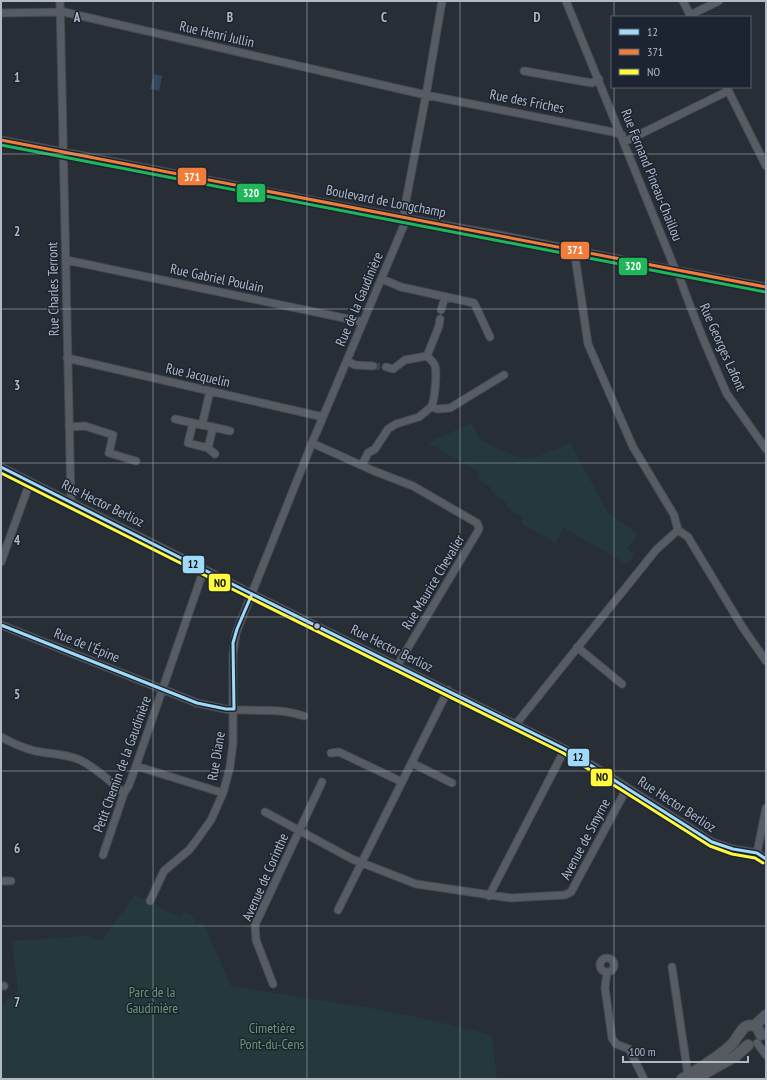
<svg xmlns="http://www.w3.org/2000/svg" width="767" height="1080" font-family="'PT Sans Narrow',sans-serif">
<rect width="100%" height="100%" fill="#282e35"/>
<path fill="#25383b" d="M471 423 480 438 496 448 521 458 537 457 570 443 607 511 638 534 627 549 635 554 627 564 564 528 555 543 521 523 523 517 506 507 507 503 494 495 495 493 491 491 492 488 479 480 480 478 477 476 479 472 428 443Z
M135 894 179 917 182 916 184 911 191 914 196 924 203 922 231 986 376 1009 418 1017 492 1035 497 1079H1V1007L18 990 12 941 88 936 102 941Z"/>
<path fill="#34465f" d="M154 74 162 76 159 91 150 89Z"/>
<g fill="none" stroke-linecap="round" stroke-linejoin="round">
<path stroke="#3d434b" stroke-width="7" stroke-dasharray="7 3.5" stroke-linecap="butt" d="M373 366 386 367"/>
<defs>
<path id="street" d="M60 1 71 502
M566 1 671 259C673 266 677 271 680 278 692 314 707 348 722 383L727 394 766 449
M683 1 691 17
M1 13 64 12 426 95 613 132 622 135
M690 15 719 1
M524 71 586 82 592 83 599 79
M727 88 766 166
M1 140 404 218 500 235 653 266 766 287
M624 142 728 91
M574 249 588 344 633 447 674 515 678 530
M66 260 363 322
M382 279 401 287 474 303 490 337
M441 310 445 297
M67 358 323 417
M347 361 355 365 373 366
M386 367 393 369 405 360 427 356
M431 407C435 401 437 372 435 366 434 362 429 358 427 356L439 326 440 319
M175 419 193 423
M202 425 213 427 208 448 188 443 193 423 202 425 210 391
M69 427 85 426 113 435 109 453 136 461
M213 427 230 431
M312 443 374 471 413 486 477 523 479 528 478 531 397 666
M208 448 215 454
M362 465 368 453 375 449 388 429 396 424 419 417 431 407 438 409 450 408 504 375
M1 467 204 569 252 594 565 749 592 765 712 842 733 849 757 853 766 859
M678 530 688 537 743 628 766 661
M1 562 30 482
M1 625 197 703C207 705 216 707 225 709 252 712 278 707 304 716
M577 647 622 684
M516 724 656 550 678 530
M1 737C12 743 23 748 35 751 50 754 66 754 80 760 97 768 110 782 124 793
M331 753 339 752 402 782
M412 763 452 783
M136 766 223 793
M265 812 352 859 416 884 511 898 565 895 571 892 627 788
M757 853 766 808
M103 855 124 793 129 785 136 766 204 569
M1 881H11
M489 896 565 749
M150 901 164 871 189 850 196 841 211 820 223 793 230 767 233 743V654L236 633 312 443 404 225 405 206 426 95 442 1
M338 910 448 690
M600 965a7 7 0 1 1 14 0a7 7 0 1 1-14 0Z
M672 967 688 1075 690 1077
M607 972 605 988 612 1038 616 1044 629 1049 644 1079
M273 984 256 940 255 925 322 782
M1 986H4
M757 1043 766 1055"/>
<path id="secondary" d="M754 1026 766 1015
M682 1079C697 1069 715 1060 729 1047 735 1042 740 1031 745 1027 749 1024 753 1025 757 1027L761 1035
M695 1079 736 1056 748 1045"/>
</defs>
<use href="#street" stroke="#464a50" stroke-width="9"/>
<use href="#secondary" stroke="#464a50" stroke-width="12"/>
<use href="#street" stroke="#575c64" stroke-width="7"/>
<use href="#secondary" stroke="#565b62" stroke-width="10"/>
<defs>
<path id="bus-1" d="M1 467 252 594 565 749 712 842 733 849 757 853 766 859
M1 625 197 703 226 709H234L233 643 237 629 252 594"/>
<path id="bus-2" d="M1 140 766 287"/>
<path id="bus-3" d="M1 473 250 598 563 753 710 846 732 854 755 858 763 863"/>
<path id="bus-4" d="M1 145 765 292"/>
</defs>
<use href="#bus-1" stroke="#1b2430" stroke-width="6"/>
<use href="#bus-2" stroke="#1b2430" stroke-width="6"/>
<use href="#bus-3" stroke="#1b2430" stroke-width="6"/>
<use href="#bus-4" stroke="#1b2430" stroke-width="6"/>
<use href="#bus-1" stroke="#a1daf8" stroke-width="3"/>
<use href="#bus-2" stroke="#f27c3a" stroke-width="3"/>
<use href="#bus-3" stroke="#fffa3e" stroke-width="3"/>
<use href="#bus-4" stroke="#20b65a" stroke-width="3"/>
</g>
<path fill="none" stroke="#b1b9c7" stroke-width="1" stroke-opacity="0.55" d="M153 1V1079M307 1V1079M460 1V1079M614 1V17M614 87V1079M1 154H766M1 309H766M1 463H766M1 617H766M1 771H766M1 926H766"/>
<circle fill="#b1b9c7" stroke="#1b2430" stroke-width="1.5" cx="317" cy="626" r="3.5"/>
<g text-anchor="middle" stroke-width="3" stroke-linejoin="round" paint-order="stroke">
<g font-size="14" fill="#b1b9c7" stroke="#1b2430">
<text transform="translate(217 34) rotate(13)" y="5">Rue Henri Jullin</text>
<text transform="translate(527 101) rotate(11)" y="5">Rue des Friches</text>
<text transform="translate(652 175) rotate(68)" y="5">Rue Fernand Pineau-Chaillou</text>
<text transform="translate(386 201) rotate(11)" y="5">Boulevard de Longchamp</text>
<text transform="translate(217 278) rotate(12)" y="5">Rue Gabriel Poulain</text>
<text transform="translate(53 289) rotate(-91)" y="5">Rue Charles Terront</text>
<text transform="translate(359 299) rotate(-67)" y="5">Rue de la Gaudinière</text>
<text transform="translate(723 347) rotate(66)" y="5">Rue Georges Lafont</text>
<text transform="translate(198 375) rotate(13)" y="5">Rue Jacquelin</text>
<text transform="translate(103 503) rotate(26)" y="5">Rue Hector Berlioz</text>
<text transform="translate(433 582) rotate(-59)" y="5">Rue Maurice Chevalier</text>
<text transform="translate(87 645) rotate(22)" y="5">Rue de l'Épine</text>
<text transform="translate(392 648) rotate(26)" y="5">Rue Hector Berlioz</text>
<text transform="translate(216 756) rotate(-81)" y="5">Rue Diane</text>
<text transform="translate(122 764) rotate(-70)" y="5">Petit Chemin de la Gaudinière</text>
<text transform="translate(677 804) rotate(33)" y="5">Rue Hector Berlioz</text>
<text transform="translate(585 839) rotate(-62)" y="5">Avenue de Smyrne</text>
<text transform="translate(265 877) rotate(-66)" y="5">Avenue de Corinthe</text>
</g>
<g font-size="14" fill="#679972" stroke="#1b2430">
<text x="152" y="997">Parc de la<tspan x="152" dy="16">Gaudinière</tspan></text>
<text x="272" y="1033">Cimetière<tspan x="272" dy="16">Pont-du-Cens</tspan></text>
</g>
</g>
<g font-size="13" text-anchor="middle" font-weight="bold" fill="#b1b9c7" stroke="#1b2430" stroke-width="3" stroke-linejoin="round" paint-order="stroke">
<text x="77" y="22">A</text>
<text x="230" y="22">B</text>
<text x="384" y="22">C</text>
<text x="537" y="22">D</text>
<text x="17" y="82">1</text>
<text x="17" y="236">2</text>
<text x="17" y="390">3</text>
<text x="17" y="545">4</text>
<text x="17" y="699">5</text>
<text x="17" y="853">6</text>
<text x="17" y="1007">7</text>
</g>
<g stroke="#1b2430" stroke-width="1.5">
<rect x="177" y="167" width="30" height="19" rx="4" fill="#f27c3a"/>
<rect x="236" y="183" width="30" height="20" rx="4" fill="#20b65a"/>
<rect x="560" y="241" width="30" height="19" rx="4" fill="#f27c3a"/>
<rect x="618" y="257" width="30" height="19" rx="4" fill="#20b65a"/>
<rect x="182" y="555" width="23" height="19" rx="4" fill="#a1daf8"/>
<rect x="208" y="573" width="23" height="19" rx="4" fill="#fffa3e"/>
<rect x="567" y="748" width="23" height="19" rx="4" fill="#a1daf8"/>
<rect x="590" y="768" width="23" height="19" rx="4" fill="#fffa3e"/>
</g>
<g font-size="11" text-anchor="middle" font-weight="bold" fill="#fff">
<text x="192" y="181">371</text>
<text x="251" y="197">320</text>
<text x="575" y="254">371</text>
<text x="633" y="270">320</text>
</g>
<g font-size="11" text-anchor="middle" font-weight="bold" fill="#111">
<text x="193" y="568">12</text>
<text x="220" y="587">NO</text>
<text x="578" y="761">12</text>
<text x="602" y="781">NO</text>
</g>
<rect width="767" height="1080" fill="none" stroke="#b1b9c7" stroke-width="4"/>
<rect x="611" y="16" width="140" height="72" fill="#1b2430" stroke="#57606c"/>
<rect x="619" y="29" width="20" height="6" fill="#a1daf8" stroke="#57606c"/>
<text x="647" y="36" font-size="12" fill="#b1b9c7">12</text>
<rect x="619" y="49" width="20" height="6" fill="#f27c3a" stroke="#57606c"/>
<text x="647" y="56" font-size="12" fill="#b1b9c7">371</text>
<rect x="619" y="69" width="20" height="6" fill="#fffa3e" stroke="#57606c"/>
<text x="647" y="76" font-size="12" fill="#b1b9c7">NO</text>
<path d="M623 1056v6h125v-6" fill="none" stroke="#b1b9c7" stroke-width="2"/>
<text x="629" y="1056" font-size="12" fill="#b1b9c7" stroke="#1b2430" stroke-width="3" paint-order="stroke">100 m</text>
</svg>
